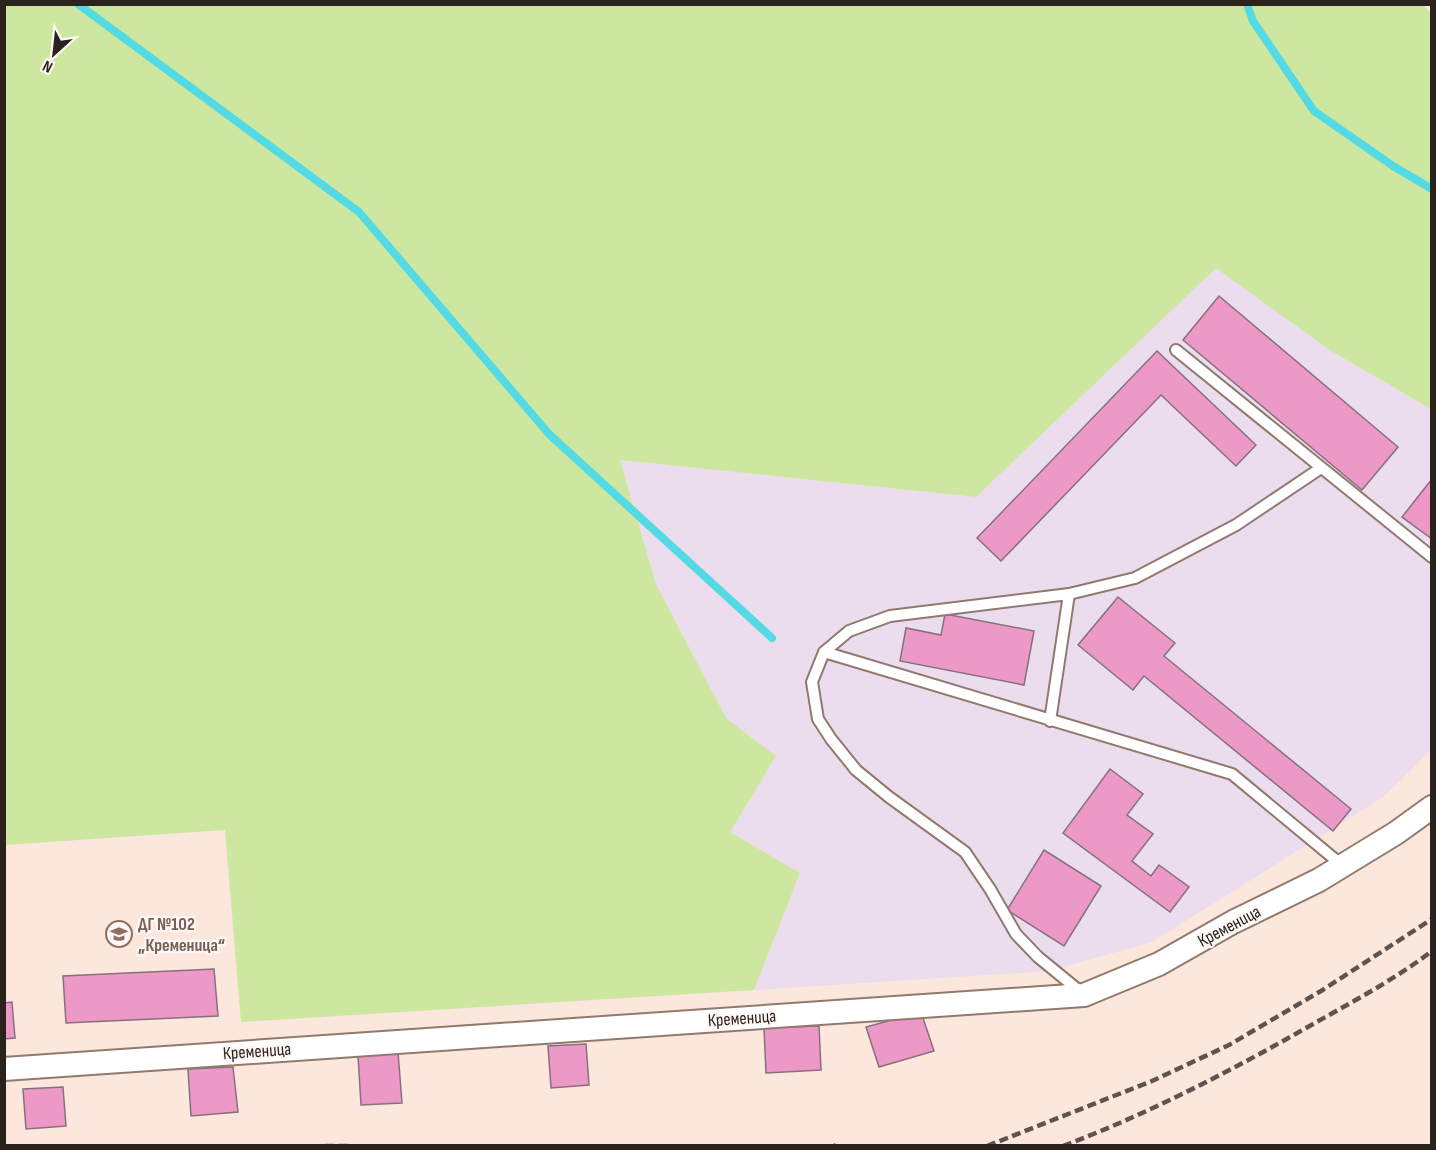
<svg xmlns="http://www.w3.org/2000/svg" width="1436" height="1150" font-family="'Sofia Sans Condensed',sans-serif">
<rect width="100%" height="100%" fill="#fce7dc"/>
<path fill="#ebdcee" d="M1216 267 1331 351 1431 409V750L1383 797 1152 942 1049 971 754 990 800 874 729 832 776 756 726 718 656 584 620 460 976 497Z"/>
<path fill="#cee7a0" d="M1423 5 1432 14 1431 409 1331 351 1216 268 976 497 620 460 656 584 726 718 776 756 730 832 800 873 754 990 241 1022 225 830 5 845V5Z"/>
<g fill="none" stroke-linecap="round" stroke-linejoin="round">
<path stroke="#53dae4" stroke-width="8" d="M78 4 359 212 549 434 772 638
M1247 4 1253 21 1314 111 1393 166 1432 189"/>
</g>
<path fill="#ec99c8" stroke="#87707c" stroke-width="1.5" d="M1219 296 1398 447 1362 490 1183 340Z
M1157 351 1256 445 1236 466 1161 395 1001 561 977 538Z
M1432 479V539L1402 517Z
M1118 597 1175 643 1164 656 1351 809 1333 831 1144 676 1133 690 1078 645Z
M945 614 1034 631 1024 685 900 661 906 628 941 635Z
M1110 769 1143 794 1127 815 1153 834 1132 861 1151 876 1159 865 1189 887 1170 912 1063 833Z
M1044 850 1101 886 1064 946 1007 910Z
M214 969 218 1016 66 1023 63 976Z
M12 1002 15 1038 4 1039V1003Z
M921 1012 934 1051 879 1067 866 1027Z
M819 1026 821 1070 766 1073 764 1028Z
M586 1044 589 1085 551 1088 548 1046Z
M398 1052 402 1103 361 1105 358 1055Z
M233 1067 238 1112 191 1116 188 1069Z
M63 1087 66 1126 26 1129 23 1089Z"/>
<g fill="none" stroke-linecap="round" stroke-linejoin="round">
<defs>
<path id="service" d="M1176 350 1432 557
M824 652 1232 774 1343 866
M1050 721 1069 594
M1082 993 1038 957 1016 934 990 889 965 852 889 797 856 770 831 739 818 719 812 682 824 652 849 631 890 616 1069 594 1135 578 1236 525 1321 468"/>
<path id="minor" d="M4 1069 1084 995 1159 964 1233 922 1319 880 1396 833 1432 807"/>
</defs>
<use href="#service" stroke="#91796d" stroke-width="14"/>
<use href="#minor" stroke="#91796d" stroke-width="26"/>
<use href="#service" stroke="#fff" stroke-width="10"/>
<use href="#minor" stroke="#fff" stroke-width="22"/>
<path stroke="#60534d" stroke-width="4.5" stroke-dasharray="9 4.5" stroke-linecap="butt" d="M325 1146H352
M834 1146 836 1145
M987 1146 1152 1081 1229 1045 1321 991 1432 919
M1063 1146C1145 1115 1223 1075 1299 1032 1344 1006 1390 983 1432 951"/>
</g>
<defs>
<symbol id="school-ring" viewBox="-11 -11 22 22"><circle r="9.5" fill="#fdf8f5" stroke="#8d6e63" stroke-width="1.5"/><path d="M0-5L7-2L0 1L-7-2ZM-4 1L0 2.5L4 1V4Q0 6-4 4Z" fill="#8d6e63"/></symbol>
</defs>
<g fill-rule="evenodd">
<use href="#school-ring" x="104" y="919" width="30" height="30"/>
</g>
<g text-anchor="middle" stroke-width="4.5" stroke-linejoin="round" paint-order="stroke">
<g font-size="18" font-weight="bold" fill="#785e54" stroke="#fdf8f5" text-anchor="start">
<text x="138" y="930">ДГ №102<tspan x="138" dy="21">„Кременица“</tspan></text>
</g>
<g font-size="18" fill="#2c221d" stroke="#fdf8f5">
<text transform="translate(1229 926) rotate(-28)" y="6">Кременица</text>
<text transform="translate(742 1018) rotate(-4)" y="6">Кременица</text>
<text transform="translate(257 1051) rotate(-4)" y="6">Кременица</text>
</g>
</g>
<rect width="1436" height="1150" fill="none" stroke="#2c221d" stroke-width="12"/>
<g transform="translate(54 54) rotate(207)" stroke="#fdf8f5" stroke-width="4.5" paint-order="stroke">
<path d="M0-4.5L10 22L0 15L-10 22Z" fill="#2c221d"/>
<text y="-9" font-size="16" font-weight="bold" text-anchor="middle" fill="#2c221d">N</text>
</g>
</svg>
